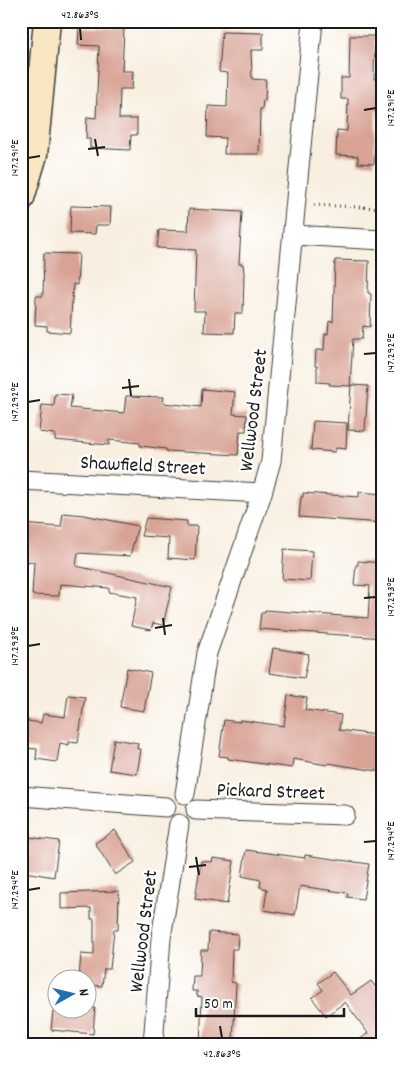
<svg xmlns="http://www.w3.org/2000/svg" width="404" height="1066" font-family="Dekko,sans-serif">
<rect width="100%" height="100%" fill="#fff"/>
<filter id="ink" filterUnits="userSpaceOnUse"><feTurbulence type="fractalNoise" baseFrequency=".02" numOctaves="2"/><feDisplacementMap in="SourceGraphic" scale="10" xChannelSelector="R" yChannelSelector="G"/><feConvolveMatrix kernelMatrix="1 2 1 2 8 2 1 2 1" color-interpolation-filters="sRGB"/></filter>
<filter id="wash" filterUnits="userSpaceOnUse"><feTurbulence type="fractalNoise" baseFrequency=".0096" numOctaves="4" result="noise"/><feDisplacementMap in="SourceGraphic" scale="20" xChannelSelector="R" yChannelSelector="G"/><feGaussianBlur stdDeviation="1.12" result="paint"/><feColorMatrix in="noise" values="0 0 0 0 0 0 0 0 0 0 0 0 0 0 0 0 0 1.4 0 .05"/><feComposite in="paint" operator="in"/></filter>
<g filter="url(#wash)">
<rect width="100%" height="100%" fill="#f8efe0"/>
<g id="blocks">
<path fill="#d8a294" d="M79 27 124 29 122 71H133L132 89H120L119 119H137V135H131L130 150 90 148V139H86L87 117 96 118 99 46 78 45Z
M222 32 263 33V50H251L252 79 266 80 265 100H263L262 109H260L259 154H224L225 138 207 137 208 106 227 107 228 73 219 72Z
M350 36H375L374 79H383V110H376L374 164 358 163V156L336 155 337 130 347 131 348 99H341V78H349Z
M71 206 111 207 110 225H96L95 234 70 233Z
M189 209 242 212 239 264H243L244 273 243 313H235L234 333 204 332 205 311H194L196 250 157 248 159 230 188 231Z
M44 253 79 254 77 285 73 284 70 333 47 331V326L35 325 36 296H43Z
M335 260 369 261 368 293 371 294 370 327 363 326 362 339H353L350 386 329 385 330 383 317 382V366H315L316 350H324L325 334H328L329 321 333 322Z
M351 385 368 386 365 431 348 430Z
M202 389 235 392 233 414 247 415 246 431H240L238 455 166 451V449L140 446V443L109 440V445L55 440V434L39 432 42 405 54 406 55 394 72 395 70 408 124 413 126 396 164 397 163 403 201 407Z
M313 421 347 423 346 449 336 448 335 452 311 450Z
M359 492 383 494V523L299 517 301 497H303V493L359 497Z
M63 513 84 515 138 526 130 556 78 553 76 566 172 587 163 625 153 623 151 630 131 626 137 597 109 592V588L60 584 59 596 32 595 34 562 21 561V524L61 527Z
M146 518 187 521V526H197L195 560 168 558 169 538 141 536Z
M284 549 312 551 310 581 282 579Z
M358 561 383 563V638L259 629 261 613H265V610L368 618 370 586 354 585 356 565H358Z
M273 648 309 654 304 678 269 673Z
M127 668 151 673 144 711 120 707Z
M68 695 85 697 78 743 69 742V745L60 743 57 762 36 759 37 749 21 748V720L41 723 43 714 65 717Z
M288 695 307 698 305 710 341 715 339 730 383 736V772L328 763 327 765 293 759 292 768 228 759V757L219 756 224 720 240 722V720L284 726Z
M114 739 138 743 137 749H141L137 774 109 770Z
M115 830 135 862 115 875 95 843Z
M28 837 59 841 54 877 24 872 26 863 24 862Z
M246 850 305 858V855L369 864 363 899 347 897 348 893 300 886 295 915 264 910 267 889 260 887 261 880 242 876Z
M213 858 234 861 227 904 195 899 201 861 212 862Z
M119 891 118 930H114L110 969H104L102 986 88 985V978H79L81 954 94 955V919H91V908L61 909V893Z
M209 932 238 934 237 949H232L231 982 236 983 233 1041H229V1045H200L202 997 197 996V991H192L193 976H200L201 950H208Z
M333 972 351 995 371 981 383 997V1045H353L368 1033 345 1002 326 1016 312 998 323 990 318 983Z
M68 1008H95L93 1034 51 1030 53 1011 67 1013Z"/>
</g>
</g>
<g filter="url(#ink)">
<use href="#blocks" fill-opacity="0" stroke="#3d3c39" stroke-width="1"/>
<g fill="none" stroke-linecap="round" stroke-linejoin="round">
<defs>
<path id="minor" d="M293 235 383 240
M21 480 262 493
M185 794 207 653 262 493 271 461 313 21
M21 796 166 807
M196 810 345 815
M153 1045 161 938 179 824"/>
<path id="secondary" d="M21 198 34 155 47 21"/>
</defs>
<use href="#minor" stroke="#3d3c39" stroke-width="21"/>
<use href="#secondary" stroke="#3d3c39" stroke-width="29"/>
<path stroke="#3d3c39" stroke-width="3" stroke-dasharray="1 4" stroke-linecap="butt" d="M314 205 383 208"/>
<use href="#minor" stroke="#fff" stroke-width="19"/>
<use href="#secondary" stroke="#f9e7c3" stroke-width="26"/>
</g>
</g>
<path fill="none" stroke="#1c1c1c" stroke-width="2" d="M80 28 81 40M364 110 376 108M95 139 98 156M88 149 105 147M28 158 40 156M364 354 376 353M129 379 131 396M122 388 139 386M28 402 40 400M364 598 376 597M163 618 165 635M155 628 172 625M28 646 40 644M364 842 376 841M196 857 199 875M189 867 206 865M28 890 40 888M220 1026 222 1038"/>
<g text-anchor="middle" stroke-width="4.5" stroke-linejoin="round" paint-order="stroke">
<g font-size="20" fill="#1c1c1c" stroke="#fff">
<text transform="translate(252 410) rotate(-83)" y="7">Wellwood Street</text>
<text transform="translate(143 464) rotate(3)" y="7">Shawfield Street</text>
<text transform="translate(271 790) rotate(2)" y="7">Pickard Street</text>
<text transform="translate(142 931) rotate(-83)" y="7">Wellwood Street</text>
</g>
</g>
<rect width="404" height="1066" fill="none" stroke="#fff" stroke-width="55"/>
<g transform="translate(72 994) rotate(82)"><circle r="24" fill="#ffffff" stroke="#a4a4a4"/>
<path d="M0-4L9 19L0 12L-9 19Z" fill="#1f6fb2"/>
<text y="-8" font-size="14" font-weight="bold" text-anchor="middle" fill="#1c1c1c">N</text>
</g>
<path d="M196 1008v8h148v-8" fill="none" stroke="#1c1c1c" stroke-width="2.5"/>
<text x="204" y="1008" font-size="15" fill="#1c1c1c" stroke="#ffffff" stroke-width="4" paint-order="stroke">50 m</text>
<rect x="28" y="28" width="348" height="1010" fill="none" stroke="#1c1c1c" stroke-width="2"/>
<g font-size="12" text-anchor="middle" fill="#1c1c1c">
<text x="80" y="18">42.863°S</text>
<text transform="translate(390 108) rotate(-90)" y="4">147.291°E</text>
<text transform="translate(14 158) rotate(-90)" y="4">147.291°E</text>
<text transform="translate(390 353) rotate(-90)" y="4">147.292°E</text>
<text transform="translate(14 402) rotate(-90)" y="4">147.292°E</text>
<text transform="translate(390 597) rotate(-90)" y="4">147.293°E</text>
<text transform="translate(14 646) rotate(-90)" y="4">147.293°E</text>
<text transform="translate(390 841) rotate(-90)" y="4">147.294°E</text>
<text transform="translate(14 890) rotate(-90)" y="4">147.294°E</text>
<text x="222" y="1057">42.863°S</text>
</g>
</svg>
